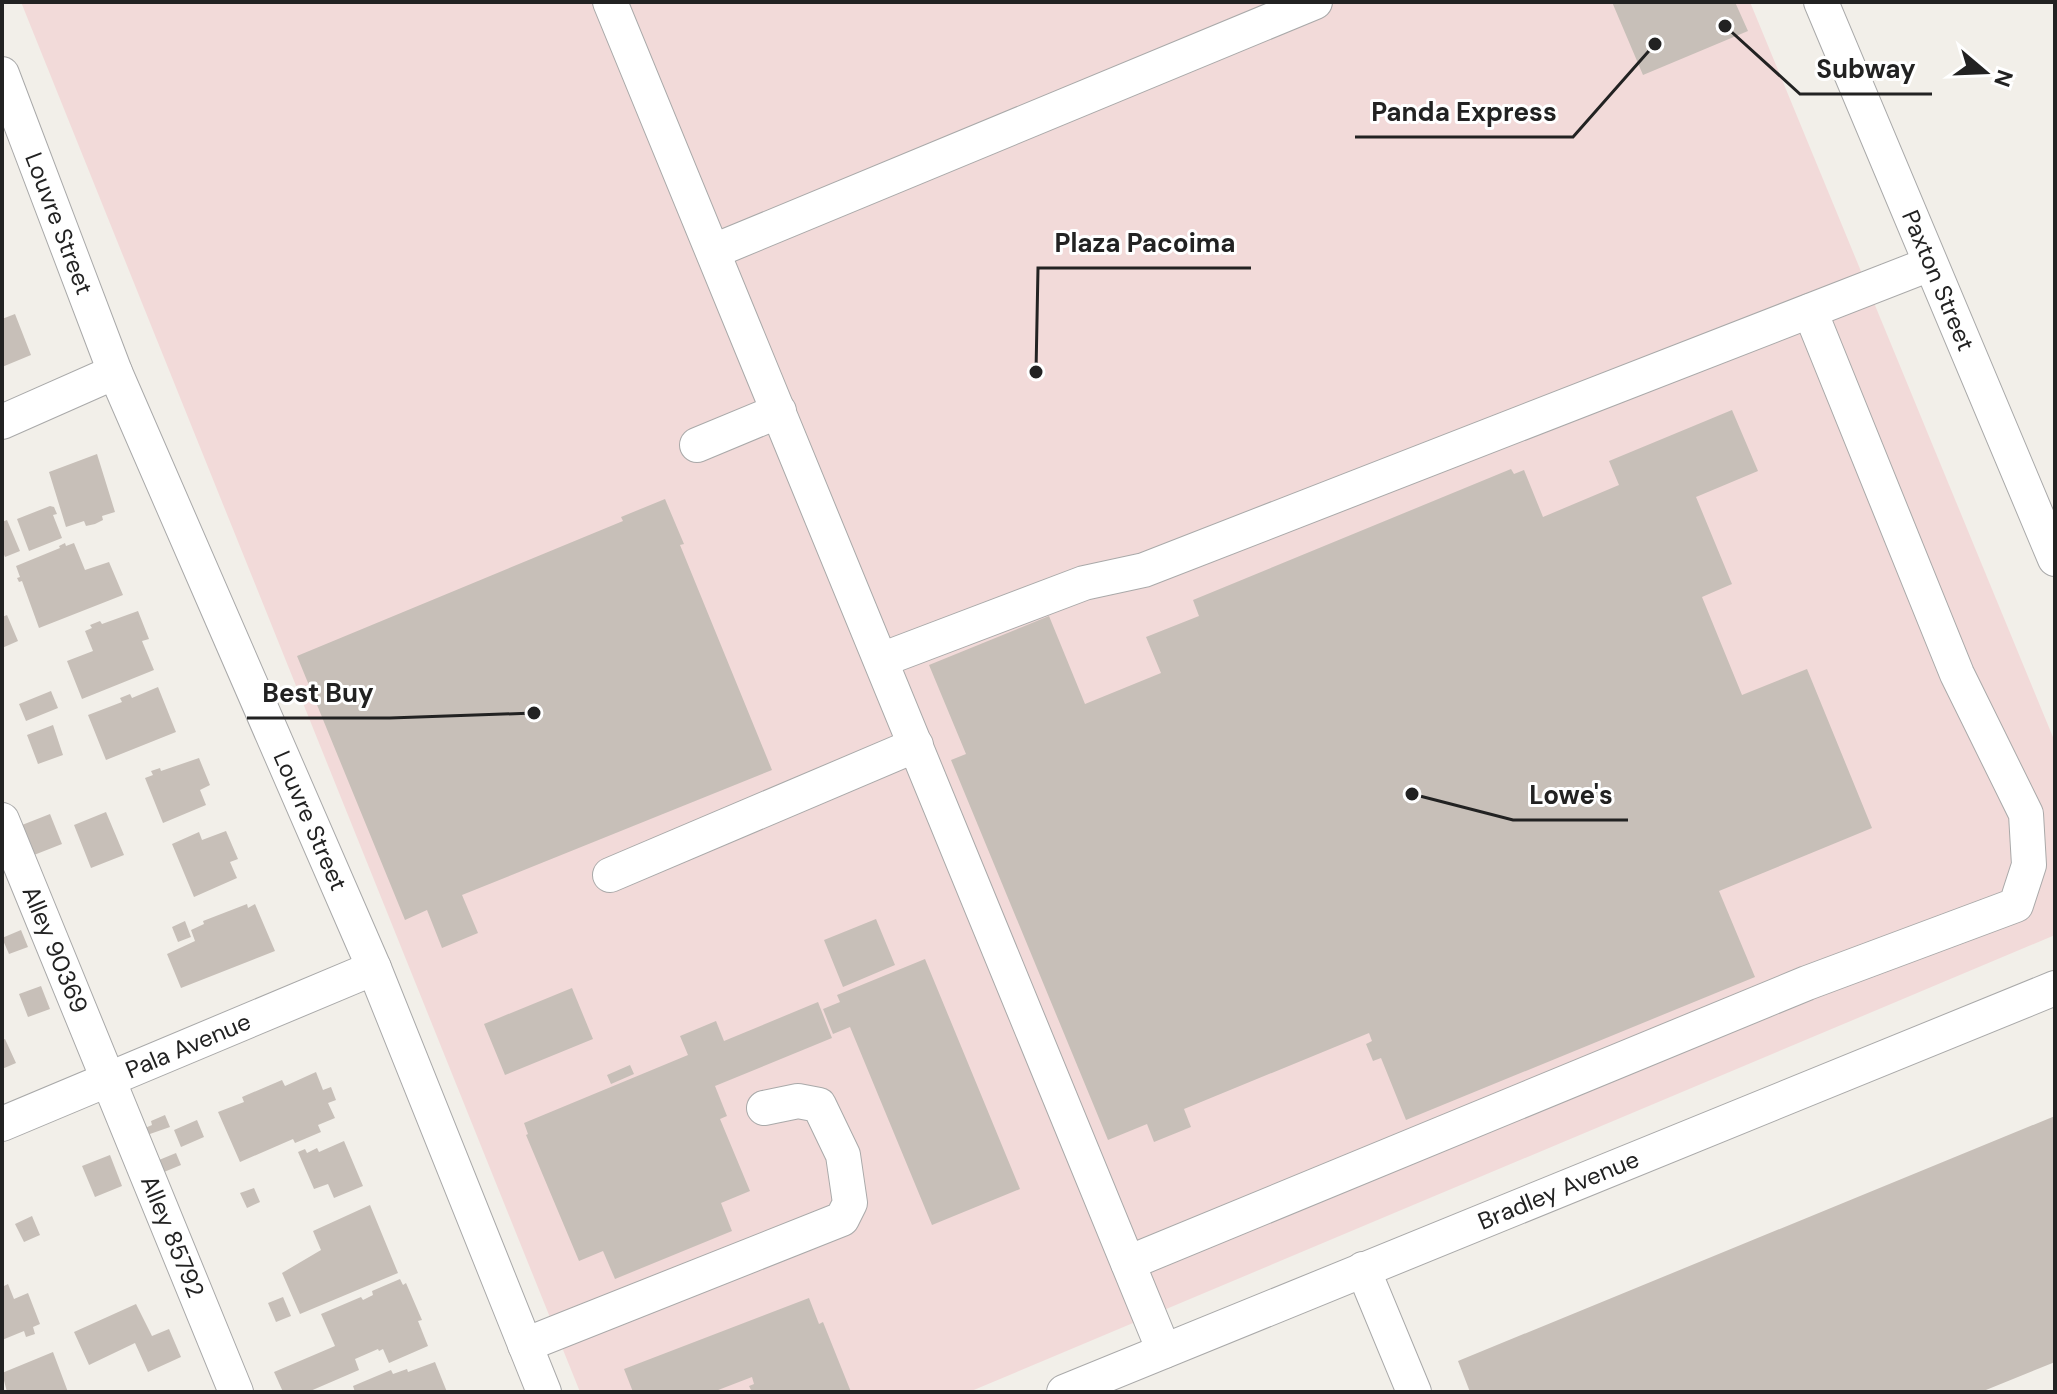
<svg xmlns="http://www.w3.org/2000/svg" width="2057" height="1394" font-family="'DM Sans',sans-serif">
<rect width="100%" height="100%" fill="#f2efe9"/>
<path fill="#f2dad9" d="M21 2H1750L2055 742V935L969 1392H580Z"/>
<path fill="#c7bfb8" d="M1612 2H1735L1748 31 1643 75Z
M15 314 31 355 2 367V319Z
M1732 410 1758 471 1696 497 1732 584 1702 597 1742 695 1807 669 1872 828 1719 891 1755 977 1406 1120 1381 1058 1373 1061 1366 1044 1372 1041 1369 1033 1184 1109 1191 1127 1154 1142 1147 1124 1108 1140 951 760 966 754 929 665 1049 616 1085 704 1161 673 1146 637 1199 616 1193 600 1511 469 1514 474 1524 470 1543 517 1619 485 1609 461Z
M97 454 115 512 102 516 103 520 95 524 86 526 84 521 66 527 49 472Z
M665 499 684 544 680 545 772 770 462 895 478 933 442 948 427 910 405 920 297 656 623 521 621 517Z
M50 506 54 507 57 514 53 515 62 538 29 551 17 519Z
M7 520 20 551 5 557 2 550V522Z
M65 543 66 546 74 543 85 570 109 562 123 595 39 628 22 581 19 582 17 578 20 577 16 566 60 548 59 546Z
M138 611 149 639 142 641 154 670 82 699 67 661 93 651 85 631 92 628 90 625 100 621 102 624Z
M7 615 18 641 2 648V617Z
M158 687 176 732 106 760 88 715 122 702 120 698 130 694 132 698Z
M51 691 58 708 26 721 19 704Z
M53 725 63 755 38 764 27 735Z
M199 758 210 785 200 790 206 805 163 823 145 778 153 775 151 771 160 768 161 771Z
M106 812 124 855 91 868 74 825Z
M50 814 62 844 34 855 22 825Z
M226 831 238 859 230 862 237 878 194 897 172 844 199 832 202 840Z
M247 904 248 908 255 904 275 951 181 988 167 954 195 941 191 930 204 924 203 921Z
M876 919 895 965 843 987 824 940Z
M185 921 191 937 178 942 172 927Z
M21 930 28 947 9 954 2 938Z
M925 959 1020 1189 932 1225 850 1027 833 1034 823 1009 840 1002 837 995Z
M41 986 50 1009 28 1017 19 994Z
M572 988 593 1039 505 1075 484 1024Z
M818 1002 832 1038 715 1086 727 1116 720 1119 750 1191 721 1203 732 1231 615 1279 603 1251 579 1261 526 1135 528 1134 524 1123 688 1055 680 1036 716 1021 724 1041Z
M5 1039 16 1063 2 1069V1040Z
M630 1065 634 1074 611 1084 607 1075Z
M316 1072 323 1090 331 1087 336 1100 328 1103 335 1118 318 1125 321 1132 295 1143 293 1139 240 1162 218 1112 244 1102 242 1097 282 1080 285 1086Z
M165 1115 170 1127 147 1135 145 1128 152 1125 151 1121Z
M2055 1116V1362L1981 1392H1470L1458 1361Z
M197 1120 204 1137 181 1147 174 1130Z
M344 1141 363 1186 334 1198 328 1184 314 1189 298 1152 305 1149 307 1153 317 1148 319 1152Z
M176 1153 181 1165 164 1172 159 1160Z
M110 1155 122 1186 95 1197 82 1166Z
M254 1188 260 1202 247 1208 240 1193Z
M370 1205 398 1273 300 1314 282 1273 321 1250 313 1231Z
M32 1216 40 1235 24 1242 15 1224Z
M400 1279 403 1285 406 1283 422 1320 418 1321 428 1346 389 1363 383 1349 379 1351 378 1349 355 1359 359 1370 308 1392H283L274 1372 335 1346 321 1314 361 1297 363 1300 373 1295 372 1291Z
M8 1284 14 1299 28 1293 40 1324 33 1327 35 1334 26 1337 24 1331 2 1340V1287Z
M283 1297 291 1316 276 1322 268 1303Z
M809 1298 819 1324 823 1322 851 1392H752L749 1386 754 1384 752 1377 713 1392H633L624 1369Z
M136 1304 152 1336 169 1329 181 1357 148 1372 135 1343 89 1365 74 1332Z
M53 1352 68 1392H7L2 1373Z
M435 1362 447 1392H355L353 1386 391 1370 393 1374 407 1369 408 1372Z"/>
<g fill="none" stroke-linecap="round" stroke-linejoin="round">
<defs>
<g id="minor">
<path d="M610 2 1164 1351"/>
<path id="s1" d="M1821 2 2055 559"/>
<path id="s2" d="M2 74 115 372 374 968 544 1392"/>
<path d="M714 251 1315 2"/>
<path d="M2 422 115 372"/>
<path d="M697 445 779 411"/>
<path d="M881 660 1084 583 1144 570 1930 264"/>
<path id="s3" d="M2 820 236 1392"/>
<path d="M610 875 916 745"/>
<path id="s4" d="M2 1124 374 968"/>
<path d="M1128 1263 1807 983 2016 905 2029 865 2026 814 1957 674 1810 311"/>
<path d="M1363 1269 1414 1392"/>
<path d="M525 1345 842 1219 850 1203 843 1155 819 1105 798 1101 764 1108"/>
<path id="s5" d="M1064 1392 2055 988"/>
</g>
</defs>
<use href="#minor" stroke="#a9a9a9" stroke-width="36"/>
<use href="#minor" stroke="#fff" stroke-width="34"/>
</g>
<g text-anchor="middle" stroke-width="6" stroke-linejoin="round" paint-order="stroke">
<g font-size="24" fill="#222" stroke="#fff">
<text dy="8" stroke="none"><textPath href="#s2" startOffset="160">Louvre Street</textPath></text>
<text dy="8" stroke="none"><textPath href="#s1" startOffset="302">Paxton Street</textPath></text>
<text dy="8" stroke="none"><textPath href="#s2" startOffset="808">Louvre Street</textPath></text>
<text dy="8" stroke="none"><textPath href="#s3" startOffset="140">Alley 90369</textPath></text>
<text dy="8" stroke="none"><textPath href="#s4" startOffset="202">Pala Avenue</textPath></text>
<text dy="8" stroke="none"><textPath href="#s5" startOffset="534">Bradley Avenue</textPath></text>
<text dy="8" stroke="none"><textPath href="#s3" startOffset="450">Alley 85792</textPath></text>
</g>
</g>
<path fill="none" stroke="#222" stroke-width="3" d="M1725 26L1800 94H1932M1655 44L1573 137H1355M1036 372L1038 268H1251M534 713L390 718H247M1412 794L1513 820H1628"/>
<g fill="#222" stroke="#fff" stroke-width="3">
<circle cx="1725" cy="26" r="8"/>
<circle cx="1655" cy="44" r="8"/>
<circle cx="1036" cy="372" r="8"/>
<circle cx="534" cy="713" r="8"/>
<circle cx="1412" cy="794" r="8"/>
</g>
<g font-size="26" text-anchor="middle" font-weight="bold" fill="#222" stroke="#fff" stroke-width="6" stroke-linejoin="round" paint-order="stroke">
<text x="1866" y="78">Subway</text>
<text x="1464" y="121">Panda Express</text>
<text x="1145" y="252">Plaza Pacoima</text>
<text x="318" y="702">Best Buy</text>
<text x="1571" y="804">Lowe's</text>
</g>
<rect width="2057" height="1394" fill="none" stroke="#222222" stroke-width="8"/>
<g transform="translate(1985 72) rotate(109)" stroke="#ffffff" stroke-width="6" paint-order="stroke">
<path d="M0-6L14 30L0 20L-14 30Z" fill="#222222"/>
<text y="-12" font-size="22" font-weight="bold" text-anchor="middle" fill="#222222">N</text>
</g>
</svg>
